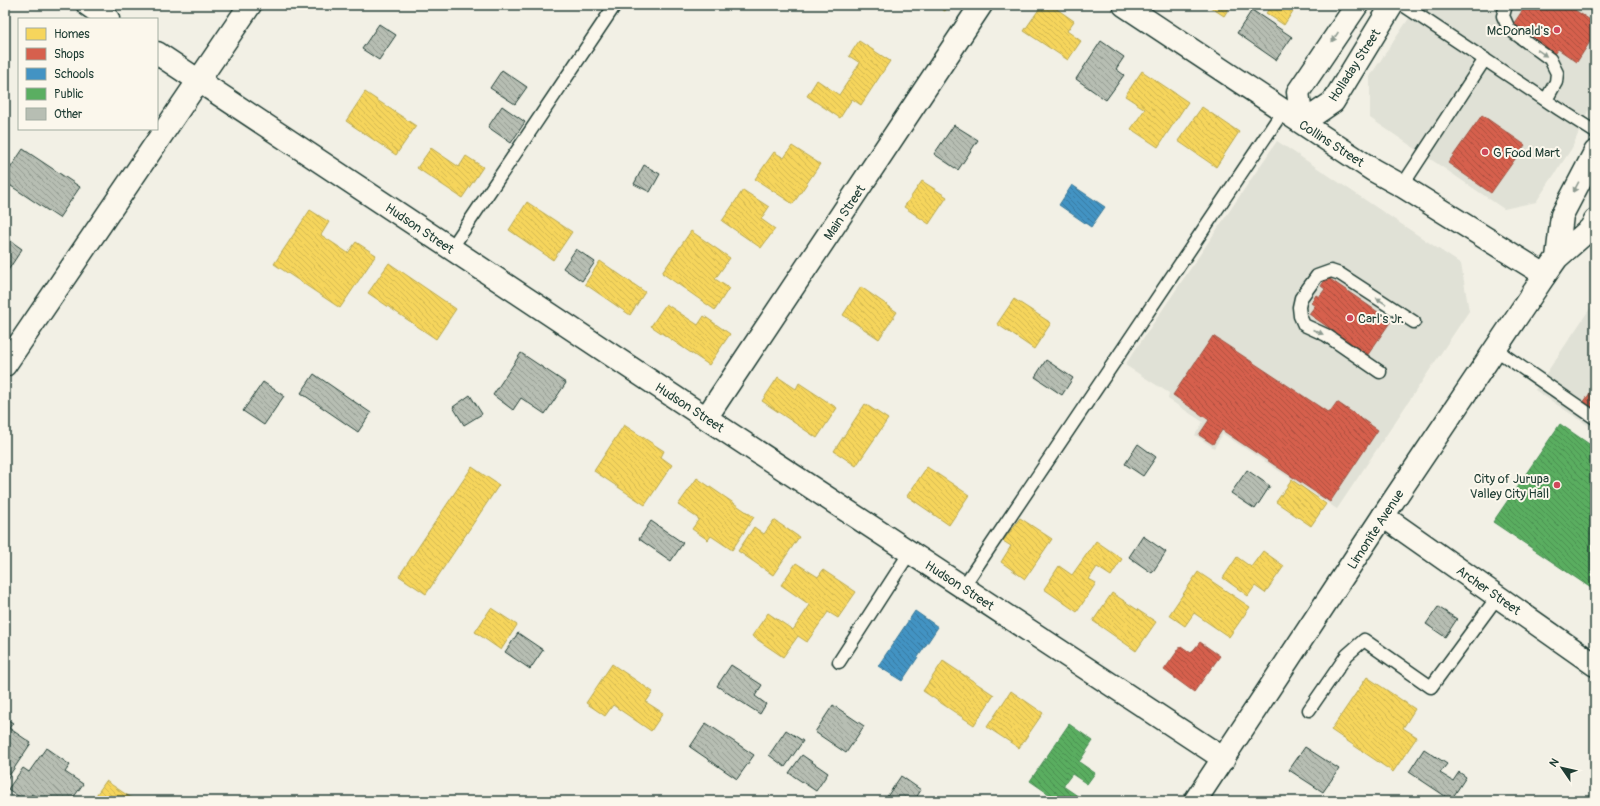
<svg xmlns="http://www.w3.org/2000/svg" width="1600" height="806" font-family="Pangolin,sans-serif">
<defs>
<pattern id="homes-back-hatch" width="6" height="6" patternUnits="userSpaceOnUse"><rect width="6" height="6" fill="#f6d55c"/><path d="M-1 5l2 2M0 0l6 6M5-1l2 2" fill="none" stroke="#d2b851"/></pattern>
<pattern id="shops-back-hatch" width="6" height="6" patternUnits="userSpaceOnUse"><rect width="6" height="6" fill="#d6604d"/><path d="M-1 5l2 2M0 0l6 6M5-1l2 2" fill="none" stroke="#ad5041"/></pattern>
<pattern id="schools-back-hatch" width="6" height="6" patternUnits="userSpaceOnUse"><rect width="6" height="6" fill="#4393c3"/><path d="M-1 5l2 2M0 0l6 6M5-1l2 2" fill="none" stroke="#37799f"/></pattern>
<pattern id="public-back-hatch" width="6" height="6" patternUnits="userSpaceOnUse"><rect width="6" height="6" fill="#5aae61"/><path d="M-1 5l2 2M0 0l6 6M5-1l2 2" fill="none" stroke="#4a8f51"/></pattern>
<pattern id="building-back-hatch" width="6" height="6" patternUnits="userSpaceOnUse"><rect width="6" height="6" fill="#b7beb3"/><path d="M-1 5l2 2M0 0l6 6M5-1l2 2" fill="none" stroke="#949c92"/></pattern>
</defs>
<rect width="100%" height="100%" fill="#f2f0e5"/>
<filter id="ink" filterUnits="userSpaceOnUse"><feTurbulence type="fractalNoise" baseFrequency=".025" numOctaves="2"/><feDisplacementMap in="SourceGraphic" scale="8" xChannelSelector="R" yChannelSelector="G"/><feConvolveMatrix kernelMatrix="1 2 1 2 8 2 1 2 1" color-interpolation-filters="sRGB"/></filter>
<g filter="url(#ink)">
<path fill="#e0e1d6" d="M1418 5H1595V95L1572 148 1536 202 1504 209 1370 118V76Z
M1277 141 1461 264 1469 311 1337 509 1223 434 1214 448 1195 435 1203 422 1168 399 1169 393 1125 365Z
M1595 301V430L1535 390Z"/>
<path fill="url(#homes-back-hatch)" stroke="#b6a750" d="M935 5H949L945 11Z
M1042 5H1051L1074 21 1067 31 1081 41 1068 60 1024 31Z
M1207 5H1231L1224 16Z
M1272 5H1291L1295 8 1284 25 1266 13Z
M859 41 890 61 861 105 852 99 840 118 807 96 817 80 839 95 860 63 849 56Z
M1142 71 1188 102 1158 147 1131 129 1145 109 1125 96Z
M365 92 416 126 396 155 346 121Z
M1202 107 1239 132 1216 167 1178 141Z
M792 146 820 164 793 204 755 179 774 152 784 158Z
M431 148 459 167 466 156 483 167 462 198 417 168Z
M922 181 947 197 929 224 904 207Z
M743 190 769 207 761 219 775 229 761 248 722 221Z
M527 202 572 232 553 260 509 230Z
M310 210 329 222 321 235 348 253 356 242 376 255 340 308 274 264Z
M691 231 730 258 715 279 729 288 715 310 662 273Z
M600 261 645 292 630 315 585 284Z
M389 263 456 309 436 339 368 293Z
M861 287 897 312 879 339 843 315Z
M1014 299 1051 323 1034 349 997 324Z
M666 304 698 325 704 316 730 334 709 365 651 326Z
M778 377 796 389 799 383 837 408 817 438 762 401Z
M865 404 888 419 856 466 834 451Z
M624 425 664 451 661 457 672 465 645 505 594 471Z
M472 467 499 485 426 594 399 576Z
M927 467 969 495 949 525 907 496Z
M697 478 754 517 732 550 711 536 708 540 692 529 699 519 678 505Z
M1292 480 1326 504 1311 526 1276 502Z
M1020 518 1052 539 1025 579 1001 562 1011 546 1003 541Z
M774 520 799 537 773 575 738 551 754 527 764 534Z
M1096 541 1122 559 1111 576 1097 567 1089 579 1096 583 1077 612 1044 589 1059 566 1072 575Z
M1263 551 1284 566 1265 593 1255 586 1248 596 1223 578 1237 557 1251 567Z
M796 563 818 577 823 570 856 592 838 618 828 612 807 642 798 636 783 657 752 636 768 613 793 630 810 605 781 585Z
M1198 572 1250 607 1229 637 1194 613 1185 626 1169 615Z
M1112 593 1156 622 1136 651 1093 621Z
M491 608 517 625 501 650 475 632Z
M943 661 994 695 974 725 923 691Z
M612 664 653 692 646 702 663 713 651 731 613 705 605 716 586 703Z
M1367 677 1415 709 1403 728 1417 737 1393 772 1331 730Z
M1011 691 1043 713 1019 748 987 727Z
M106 781 136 801H92Z"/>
<path fill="url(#shops-back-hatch)" stroke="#9f5646" d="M1526 5H1567L1595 23V34L1577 62 1558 49 1554 54 1512 26Z
M1482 115 1525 145 1491 193 1448 163Z
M1327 277 1391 321 1367 356 1360 351 1358 353 1332 336 1335 332 1309 314 1315 306 1311 303 1316 295 1319 297 1325 289 1321 286Z
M1213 336 1329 413 1337 402 1378 430 1330 502 1222 430 1213 444 1199 435 1209 420 1173 395Z
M1595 386V411L1583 403Z
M1200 642 1220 656 1194 692 1164 670 1181 646 1191 653Z"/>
<path fill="url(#schools-back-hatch)" stroke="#387998" d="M1072 185 1105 207 1091 227 1059 205Z
M915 611 938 627 902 681 878 666Z"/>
<path fill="url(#public-back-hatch)" stroke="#488c54" d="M1560 424 1595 448V582L1591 588 1493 522Z
M1069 724 1093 741 1079 762 1095 773 1087 784 1072 774 1063 786 1085 801H1059L1030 781Z"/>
<path fill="url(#building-back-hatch)" stroke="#1f3d34" d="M1252 10 1292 37 1276 60 1237 33Z
M379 24 396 35 379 60 362 49Z
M1101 41 1124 57 1116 69 1124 75 1106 100 1076 79Z
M502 70 527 87 515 104 490 88Z
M502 106 525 122 511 143 488 127Z
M954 125 978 140 958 170 934 154Z
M23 149 80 187 59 218 5 182V176Z
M644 165 660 174 650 192 634 184Z
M5 237 22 249 5 275Z
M576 249 595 262 582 281 563 268Z
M521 353 566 383 545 414 521 398 513 410 493 395Z
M1046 360 1073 378 1062 395 1035 377Z
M314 374 371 413 358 432 301 393Z
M263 382 284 396 264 425 243 411Z
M470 395 482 414 464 425 453 407Z
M1138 444 1156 457 1143 476 1125 464Z
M1247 470 1270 486 1255 509 1231 493Z
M651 521 683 543 671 561 639 539Z
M1143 536 1166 552 1152 573 1129 557Z
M1438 607 1457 619 1445 637 1426 624Z
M518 633 543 650 530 669 505 652Z
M731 665 762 685 755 696 766 704 760 714 717 686Z
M833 705 864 726 846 753 815 732Z
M5 718 13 723 9 728 31 743 5 782Z
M706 723 754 755 737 779 690 747Z
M786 730 803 741 785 767 769 755Z
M1305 747 1339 769 1323 792 1289 770Z
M46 748 70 765 65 772 83 784 71 801H42L32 794 25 801 8 789 23 768 29 772Z
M1424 749 1447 764 1440 773 1453 781 1459 772 1466 777 1451 800 1409 772Z
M802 755 828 773 816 791 789 773Z
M901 776 921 790 914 801H884Z"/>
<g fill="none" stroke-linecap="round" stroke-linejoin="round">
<defs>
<path id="lane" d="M1403 5 1559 109 1595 132
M1506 5 1503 16 1509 29 1550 59 1557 73 1556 82 1546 100
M1402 186 1485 59
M451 249 615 5
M1495 349 1595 418
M1380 372 1326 335 1304 325 1300 316 1299 307 1301 298 1317 276 1331 271 1340 274 1414 322
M963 587 1283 111
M839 662 910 552
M1309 710 1347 655 1364 640 1431 687 1498 596"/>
<path id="street" d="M88 5 108 19
M1124 5 1373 170 1402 186 1545 275
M1357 5 1298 92 1302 123 1333 102 1392 5
M157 53 706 418 1224 759
M5 365 250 5
M706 418 981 5
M1383 516 1595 665"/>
<path id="primary" d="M1557 258 1562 215 1595 152
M1195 801 1383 516 1545 275 1557 258 1591 228 1595 220"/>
</defs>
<use href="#lane" stroke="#1f3d34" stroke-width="15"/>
<use href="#street" stroke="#1f3d34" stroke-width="25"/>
<use href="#primary" stroke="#1f3d34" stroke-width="25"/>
<use href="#lane" stroke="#fbf7ec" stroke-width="12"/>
<use href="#street" stroke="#fbf7ec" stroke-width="22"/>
<use href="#primary" stroke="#fbf7ec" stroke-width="22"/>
</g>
<defs><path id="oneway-solid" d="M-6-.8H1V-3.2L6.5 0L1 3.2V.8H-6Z"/></defs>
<g fill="#8d9a90">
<use href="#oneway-solid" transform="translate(1335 37) rotate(124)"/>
<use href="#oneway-solid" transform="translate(1542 53) rotate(35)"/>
<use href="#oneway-solid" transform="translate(1576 187) rotate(118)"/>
<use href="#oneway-solid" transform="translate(1381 301) rotate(-147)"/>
<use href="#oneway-solid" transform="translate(1318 332) rotate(24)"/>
</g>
</g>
<g fill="#d1495b" stroke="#fbf7ec" stroke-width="1.5">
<circle cx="1557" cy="30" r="4"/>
<circle cx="1485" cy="152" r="4"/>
<circle cx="1350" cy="318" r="4"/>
<circle cx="1557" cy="485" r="4"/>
</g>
<g text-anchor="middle" stroke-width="4" stroke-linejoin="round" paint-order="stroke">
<g font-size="13" fill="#1f3d34" stroke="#fbf7ec" text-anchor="end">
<text x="1549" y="35">McDonald's</text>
<text x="1493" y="157" text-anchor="start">G Food Mart</text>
<text x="1358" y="323" text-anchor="start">Carl's Jr.</text>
<text x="1549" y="483">City of Jurupa<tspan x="1549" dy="15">Valley City Hall</tspan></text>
</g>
<g font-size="13" fill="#1f3d34" stroke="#fbf7ec">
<text transform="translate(1354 65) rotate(-57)" y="5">Holladay Street</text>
<text transform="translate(1332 143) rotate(33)" y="5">Collins Street</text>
<text transform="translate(844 212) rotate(-56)" y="5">Main Street</text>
<text transform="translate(420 228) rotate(34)" y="5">Hudson Street</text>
<text transform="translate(690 407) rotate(33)" y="5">Hudson Street</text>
<text transform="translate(1375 529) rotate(-57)" y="5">Limonite Avenue</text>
<text transform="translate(960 585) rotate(33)" y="5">Hudson Street</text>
<text transform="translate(1489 590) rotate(35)" y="5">Archer Street</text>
</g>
</g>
<rect width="1600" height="806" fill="none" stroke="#fbf7ec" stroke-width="20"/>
<rect x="10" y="10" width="1580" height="786" fill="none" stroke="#1f3d34" stroke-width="1.5" filter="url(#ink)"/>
<rect x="18" y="18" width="140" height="112" fill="#fbf7ec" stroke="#a3ada2"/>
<rect x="26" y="28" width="20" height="12" fill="#f6d55c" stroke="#a3ada2"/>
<text x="54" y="38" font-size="12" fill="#1f3d34">Homes</text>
<rect x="26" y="48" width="20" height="12" fill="#d6604d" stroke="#a3ada2"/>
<text x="54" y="58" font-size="12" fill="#1f3d34">Shops</text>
<rect x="26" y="68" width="20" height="12" fill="#4393c3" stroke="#a3ada2"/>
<text x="54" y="78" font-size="12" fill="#1f3d34">Schools</text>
<rect x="26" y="88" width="20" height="12" fill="#5aae61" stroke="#a3ada2"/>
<text x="54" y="98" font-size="12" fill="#1f3d34">Public</text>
<rect x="26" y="108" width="20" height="12" fill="#b7beb3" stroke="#a3ada2"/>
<text x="54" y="118" font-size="12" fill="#1f3d34">Other</text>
<g transform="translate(1562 768) rotate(304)" stroke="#fbf7ec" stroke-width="3" paint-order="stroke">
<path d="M0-3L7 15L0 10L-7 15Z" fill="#1f3d34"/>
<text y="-6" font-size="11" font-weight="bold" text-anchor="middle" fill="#1f3d34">N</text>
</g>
</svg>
